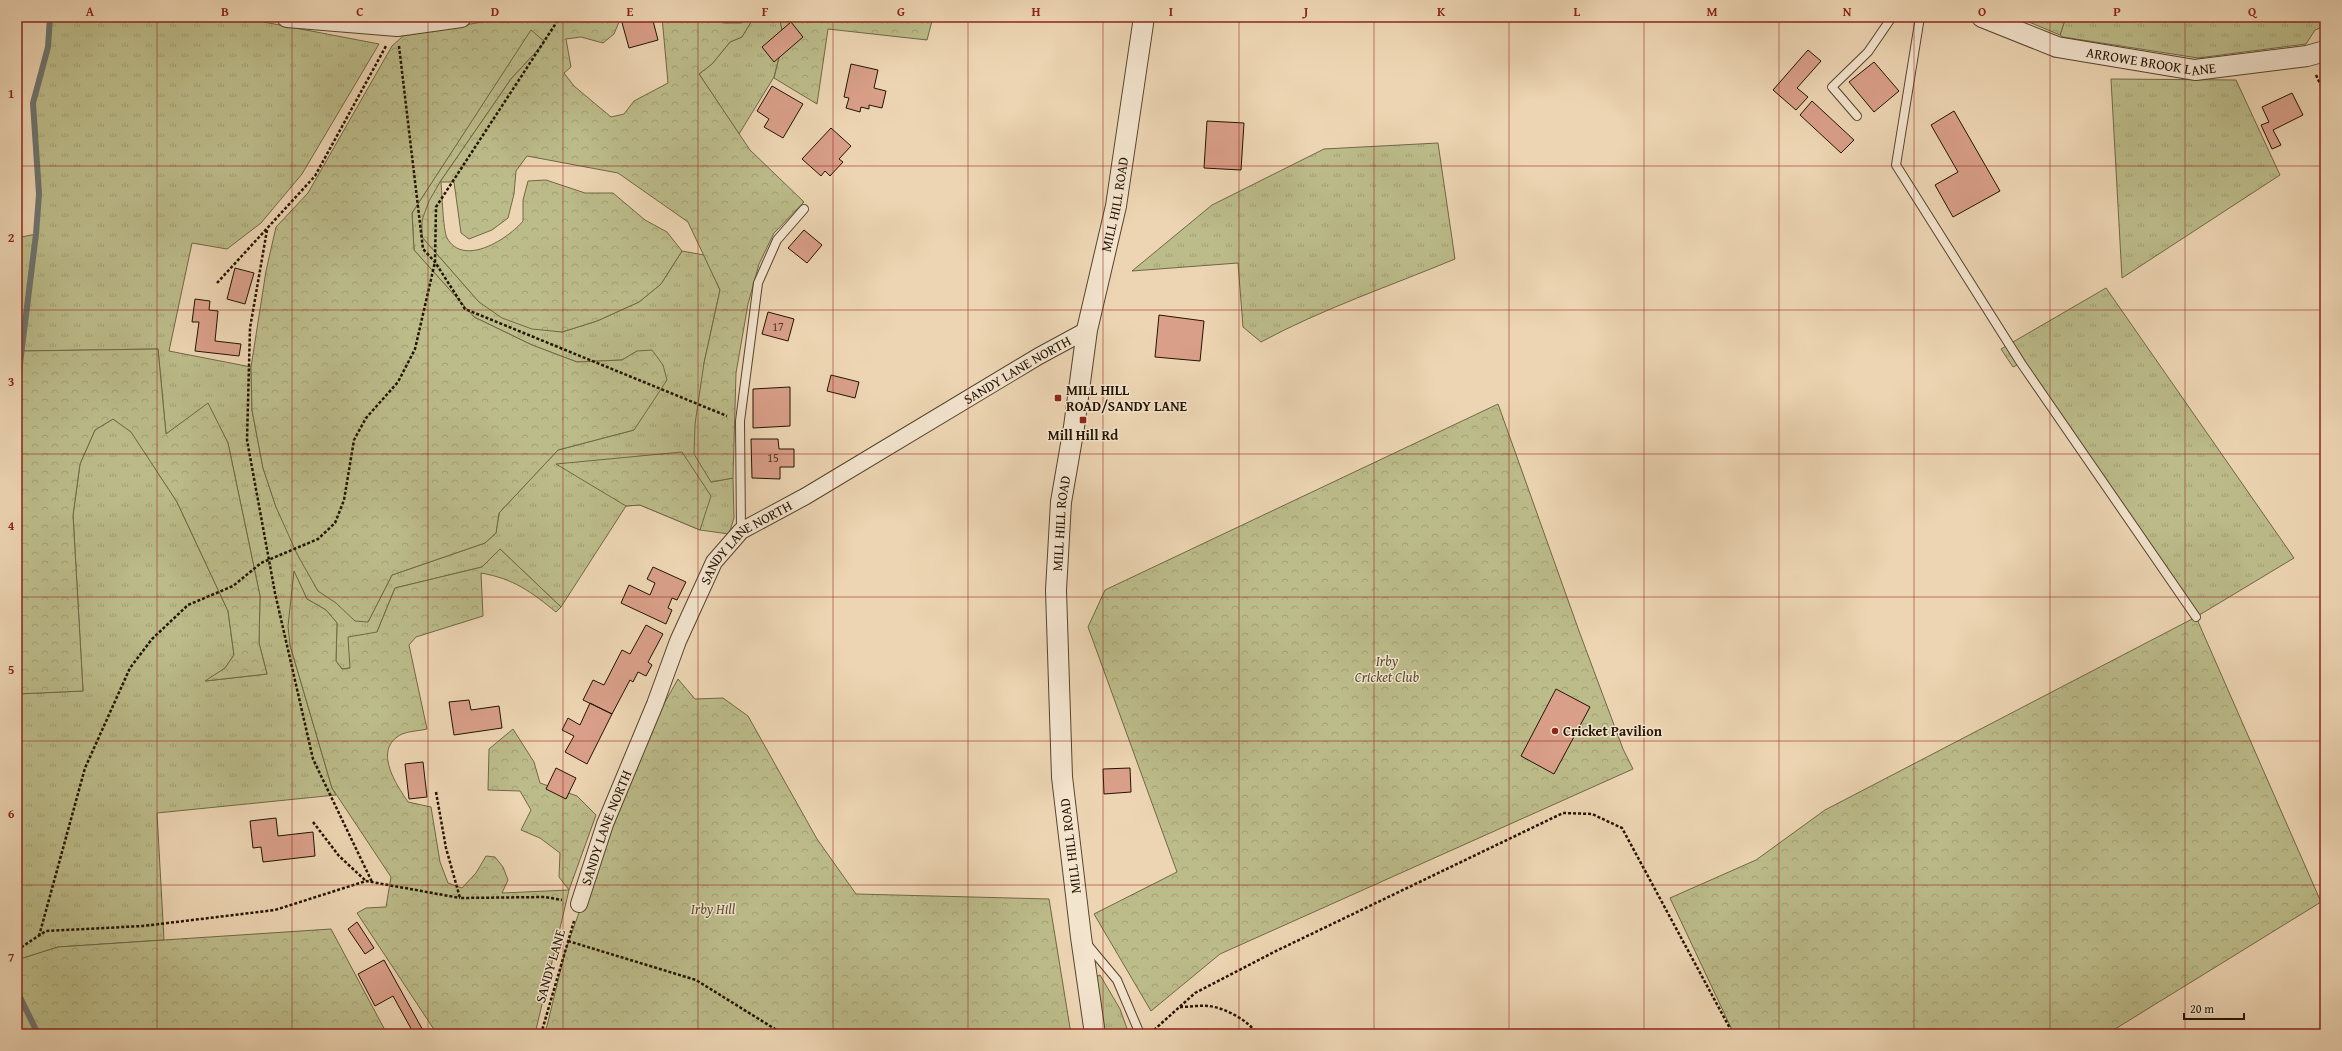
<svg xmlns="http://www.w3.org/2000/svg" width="2342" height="1051" font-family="'Gentium Book Plus',serif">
<defs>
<pattern id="grass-tufts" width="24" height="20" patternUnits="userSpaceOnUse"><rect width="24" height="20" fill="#bcbc8a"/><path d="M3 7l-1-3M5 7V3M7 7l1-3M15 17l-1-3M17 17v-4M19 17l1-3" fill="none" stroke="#a1a175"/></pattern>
<pattern id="forest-crowns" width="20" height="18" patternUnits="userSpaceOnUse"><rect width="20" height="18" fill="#bcbc8a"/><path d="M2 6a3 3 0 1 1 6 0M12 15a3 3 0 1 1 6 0" fill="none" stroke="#a1a175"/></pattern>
</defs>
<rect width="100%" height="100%" fill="#edd5b3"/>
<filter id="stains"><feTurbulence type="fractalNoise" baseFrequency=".005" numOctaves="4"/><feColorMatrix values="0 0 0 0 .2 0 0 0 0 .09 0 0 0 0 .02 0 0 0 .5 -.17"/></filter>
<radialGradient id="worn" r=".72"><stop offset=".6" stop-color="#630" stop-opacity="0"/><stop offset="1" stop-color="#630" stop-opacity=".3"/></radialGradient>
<path fill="url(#grass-tufts)" stroke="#706845" d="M50 17H251L264 22 379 44 302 174 261 223 227 249 192 243 169 351 251 367 252 410 263 468 276 507 318 591 368 622 392 575 485 543 496 533 499 513 558 450 634 430 637 351 622 360 577 362 532 345 474 317 414 250 412 213 531 29 545 42 511 79 440 182 422 237 479 302 562 332 597 321 639 302 661 284 682 251 704 255 720 290 704 363 711 482 733 478 734 518 729 534 700 530 640 505 626 506 561 607 500 549 482 567 395 588 377 632 350 668 342 669 336 661 337 623 326 610 307 599 294 572 290 645 332 788 336 795 157 813 164 940 58 947 17 960V694L83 691 73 515 80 464 95 430 113 419 131 431 177 502 228 611 234 655 225 668 206 681 267 674 259 643 260 596 228 443 208 404 166 434 158 349 22 351 17 388V238L36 234 39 194 33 103 48 47Z
M713 17H750C737 26 726 24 713 17Z
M754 17H779L784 38 774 77 739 134 699 74 712 64 730 42 742 37Z
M2066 17H2325V26L2315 30 2306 44 2198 58 2063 37 2060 35Z
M2111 79 2236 80 2280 175 2122 278Z
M1438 143 1455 259C1390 286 1322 309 1261 342L1243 327 1238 263 1132 271 1212 205 1324 149Z
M2106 288 2294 558 2196 617 2021 363 2013 367 2001 349Z
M1100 975 1120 1009 1129 1034H1103L1095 977Z"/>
<path fill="url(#forest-crowns)" stroke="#706845" d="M510 17H621L614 34 603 43 581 37 566 39 571 67 564 73 574 86 611 117 624 114 634 101 668 83 662 17H713L724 23H741L750 17H754L742 37 730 42 712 64 699 74 750 150 804 202 774 233 759 264 748 304 736 373 733 478 711 482 694 454 695 424 704 363 720 290 688 222 618 173 527 156 516 171 514 194 508 218 492 230 469 239 461 233 454 182H441C442 193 443 230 447 238 464 268 509 238 523 221V200L528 181 546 180 585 193H613L645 220 667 232 682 251 661 284 639 302 597 321 562 332 532 329 502 318 479 302 422 237V220L429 201 440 182 511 79 545 42 531 30 412 213 414 250 474 317 532 345 577 362 622 360 637 351 652 350 663 365 667 380 634 430 558 450 499 513 496 533 485 543 392 575 368 622 355 621 336 603 318 591 297 554 276 507 263 468 252 410 251 367 266 271 276 227 308 193 392 46 403 36Z
M779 17H933L927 40 828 29 817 104 774 78 784 38Z
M2017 17H2066L2060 35Z
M158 349 166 434 208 403 228 443 260 596 259 643 267 674 205 681 225 668 234 655 228 611 177 502 131 432 113 419 95 430 80 464 73 515 83 691 17 694V388L22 351Z
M1498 404 1579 631 1623 749 1633 769 1220 954 1151 1011 1094 914 1177 872 1088 627 1105 590Z
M682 452 711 496 700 530 640 505 626 506 556 464Z
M500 549 561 607 556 612C530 591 514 579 481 573L483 616 416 637 409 645 427 729C419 731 409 731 402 734 372 749 396 784 408 802L431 807 440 862 448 883 462 888 476 873 486 856 495 857 503 867 508 880 502 893 569 890 559 877 560 853 540 838 521 830 531 810 520 791 488 790 489 749 513 729 534 762 540 783 577 796 596 815 569 890 535 1034H437L357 913 366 908 386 907 391 877 332 788 290 645 288 626 294 571 307 599 326 610 337 623 336 661 342 669 350 668 348 637 377 632 395 588 482 567Z
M2196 617 2321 902 2107 1034H1734L1670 898 1756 860 1825 810Z
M678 679 695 699 723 698 748 716 817 839 856 894 1049 899 1071 1034H545L565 952 592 876 652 725Z
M331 929 387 1034H17V960L58 947Z"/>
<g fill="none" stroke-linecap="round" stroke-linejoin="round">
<path stroke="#6e746f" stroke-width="6" d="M17 388 36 234 39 194 33 103 48 47 50 17
M17 991 38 1034"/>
</g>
<path fill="#d99f89" stroke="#241300" d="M629 17H652L658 40 629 48 621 19Z
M791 22 803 37 774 62 762 47Z
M1808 50 1821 61 1797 88 1808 97 1796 110 1773 90Z
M1874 62 1899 91 1874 112 1849 82Z
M851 64 878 70 874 88 886 91 882 108 869 105V109L861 107 860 112 846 108 849 98 844 97Z
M772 86 803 104 783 138 764 127 769 119 757 111Z
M2292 93 2303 115 2273 130 2281 145 2272 149 2261 125 2269 122 2262 107Z
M1812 101 1854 140 1841 153 1800 115Z
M1954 111 2000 191 1953 217 1935 185 1958 172 1931 125Z
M1207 121 1244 123 1241 170 1204 168Z
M831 128 851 146 839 159 843 162 830 176 825 171 821 176 802 159Z
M804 230 822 245 807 263 788 248Z
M235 268 254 273 245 304 227 299Z
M195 299 210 301 209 310 218 311 215 341 241 344 239 356 195 351 199 322H192Z
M768 312 794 319 788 341 762 334Z
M1159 315 1204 321 1200 361 1155 357Z
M831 375 859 382 855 398 827 391Z
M790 387V426L753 428V389Z
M751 439H778L779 449H794V467H780V479L752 478Z
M653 567 686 582 677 600 672 598 668 608 672 610 666 624 621 603 629 585 650 595 655 583 647 579Z
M646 625 663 634 648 662 652 665 646 676 638 672 633 682 630 680 612 714 583 700 593 680 604 685 622 650 630 654Z
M1556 689 1590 707 1554 774 1521 756Z
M469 700 471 710 499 706 502 728 454 735 449 702Z
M590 703 612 714 587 764 565 752 574 736 562 730 568 718 580 725Z
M423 762 427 797 409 799 405 764Z
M556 768 576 778 566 799 546 789Z
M1130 768 1131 792 1104 794 1103 769Z
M276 818 278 836 313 832 315 856 263 862 261 847 253 848 250 821Z
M357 922 374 948 365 954 348 929Z
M384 960 425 1034H414L393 996 375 1006 358 974Z"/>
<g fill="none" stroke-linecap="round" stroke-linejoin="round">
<defs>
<path id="service" d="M1920 17 1896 165 2021 363 2196 617
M1857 116 1832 87 1868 52 1892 17
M741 531 740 421 758 283 777 240 804 209
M1087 944 1117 980 1140 1034"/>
<g id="minor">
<path id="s1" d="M579 904 605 824 655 704 678 641 714 562 741 531 806 496 1039 356 1087 330"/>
</g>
<g id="tertiary">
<path d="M287 17 397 26 461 17"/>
<path id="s2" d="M1982 17 2057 47 2195 70 2307 56 2325 51"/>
<path id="s3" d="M1095 1034 1081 937 1062 777 1056 590 1061 502 1074 427 1087 330 1116 206 1144 17"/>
</g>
</defs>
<use href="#service" stroke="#56442d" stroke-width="10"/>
<use href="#minor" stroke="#56442d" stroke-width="18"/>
<use href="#tertiary" stroke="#56442d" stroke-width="22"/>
<path stroke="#241300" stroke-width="2.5" stroke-dasharray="3 2" stroke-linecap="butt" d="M399 46 423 249 435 262 465 309 727 416
M2316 75 2325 94
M267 230 250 328 247 440 275 593 313 759 372 882
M217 283 315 176 386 46
M436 792 446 848 460 898 545 897 562 900
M313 822 339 856 366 881
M39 936 85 768 130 668 152 639 188 605 233 586 261 563 318 539 335 523 344 500 354 440 366 418 398 382 415 349 435 262 436 207 560 17
M568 941 696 980 783 1034
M17 950 46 931 143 926 275 910 366 881 460 898
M1180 1007C1190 1007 1200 1005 1209 1006 1225 1008 1248 1020 1257 1034
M17 1029 19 1034
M1154 1030 1195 993 1276 951 1563 813 1592 814 1622 828 1733 1034
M541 1034 574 921"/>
<use href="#service" stroke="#f3e4ce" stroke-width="8"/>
<use href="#minor" stroke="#f3e4ce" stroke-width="16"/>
<use href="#tertiary" stroke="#f3e4ce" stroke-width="20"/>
</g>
<path fill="none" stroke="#8f2418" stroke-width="1" stroke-opacity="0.55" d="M157 17V1034M292 17V1034M428 17V1034M563 17V1034M698 17V1034M833 17V1034M968 17V1034M1103 17V1034M1239 17V1034M1374 17V1034M1509 17V1034M1644 17V1034M1779 17V1034M1914 17V1034M2050 17V1034M2185 17V1034M17 166H2325M17 310H2325M17 454H2325M17 597H2325M17 741H2325M17 885H2325"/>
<g fill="#8f2418" stroke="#f3e4ce" stroke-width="1.5">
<rect x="1054" y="394" width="8" height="8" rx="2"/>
<rect x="1079" y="416" width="8" height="8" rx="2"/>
<circle cx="1555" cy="731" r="4"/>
</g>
<g text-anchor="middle" stroke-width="3" stroke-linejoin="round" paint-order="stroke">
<g font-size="12" fill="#513622">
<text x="778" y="331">17</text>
<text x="773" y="462">15</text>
</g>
<g font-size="14" fill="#241300" stroke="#f3e4ce">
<text dy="5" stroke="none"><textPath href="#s2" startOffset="176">ARROWE BROOK LANE</textPath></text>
<text dy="5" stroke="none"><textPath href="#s3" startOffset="837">MILL HILL ROAD</textPath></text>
<text dy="5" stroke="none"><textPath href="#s1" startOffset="729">SANDY LANE NORTH</textPath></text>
<text dy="5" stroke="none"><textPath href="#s3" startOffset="513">MILL HILL ROAD</textPath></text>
<text dy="5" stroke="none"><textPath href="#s1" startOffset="405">SANDY LANE NORTH</textPath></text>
<text dy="5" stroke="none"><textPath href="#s1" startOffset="81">SANDY LANE NORTH</textPath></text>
<text transform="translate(1070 846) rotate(-97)" y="5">MILL HILL ROAD</text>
<text transform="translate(550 966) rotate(-74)" y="5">SANDY LANE</text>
</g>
<g font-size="14" font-weight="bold" fill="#241300" stroke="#f3e4ce" text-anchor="start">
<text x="1066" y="395">MILL HILL<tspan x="1066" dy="16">ROAD/SANDY LANE</tspan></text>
<text x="1083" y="440" text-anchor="middle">Mill Hill Rd</text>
<text x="1563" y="736">Cricket Pavilion</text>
</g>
<g font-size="14" font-style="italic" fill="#594e30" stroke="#f3e4ce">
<text x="1387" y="666">Irby<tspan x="1387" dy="16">Cricket Club</tspan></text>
<text x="713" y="914">Irby Hill</text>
</g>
</g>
<rect width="2342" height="1051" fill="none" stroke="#edd5b3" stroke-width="44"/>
<path d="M2184 1013v6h60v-6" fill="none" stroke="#241300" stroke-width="2"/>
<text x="2190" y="1013" font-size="12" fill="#241300" stroke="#f3e4ce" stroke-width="3" paint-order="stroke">20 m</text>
<rect x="22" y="22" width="2298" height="1007" fill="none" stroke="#8f2418" stroke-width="1.5"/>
<g font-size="13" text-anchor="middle" font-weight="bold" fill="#8f2418">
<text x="90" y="16">A</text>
<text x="225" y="16">B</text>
<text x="360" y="16">C</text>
<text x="495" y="16">D</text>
<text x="630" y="16">E</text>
<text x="765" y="16">F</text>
<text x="901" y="16">G</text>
<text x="1036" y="16">H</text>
<text x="1171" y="16">I</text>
<text x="1306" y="16">J</text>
<text x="1441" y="16">K</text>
<text x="1577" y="16">L</text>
<text x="1712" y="16">M</text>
<text x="1847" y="16">N</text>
<text x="1982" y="16">O</text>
<text x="2117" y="16">P</text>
<text x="2252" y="16">Q</text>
<text x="11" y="98">1</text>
<text x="11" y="242">2</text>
<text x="11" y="386">3</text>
<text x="11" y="530">4</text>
<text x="11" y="674">5</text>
<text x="11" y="818">6</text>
<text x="11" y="962">7</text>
</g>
<rect width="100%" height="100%" filter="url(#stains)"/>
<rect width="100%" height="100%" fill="url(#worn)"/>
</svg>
